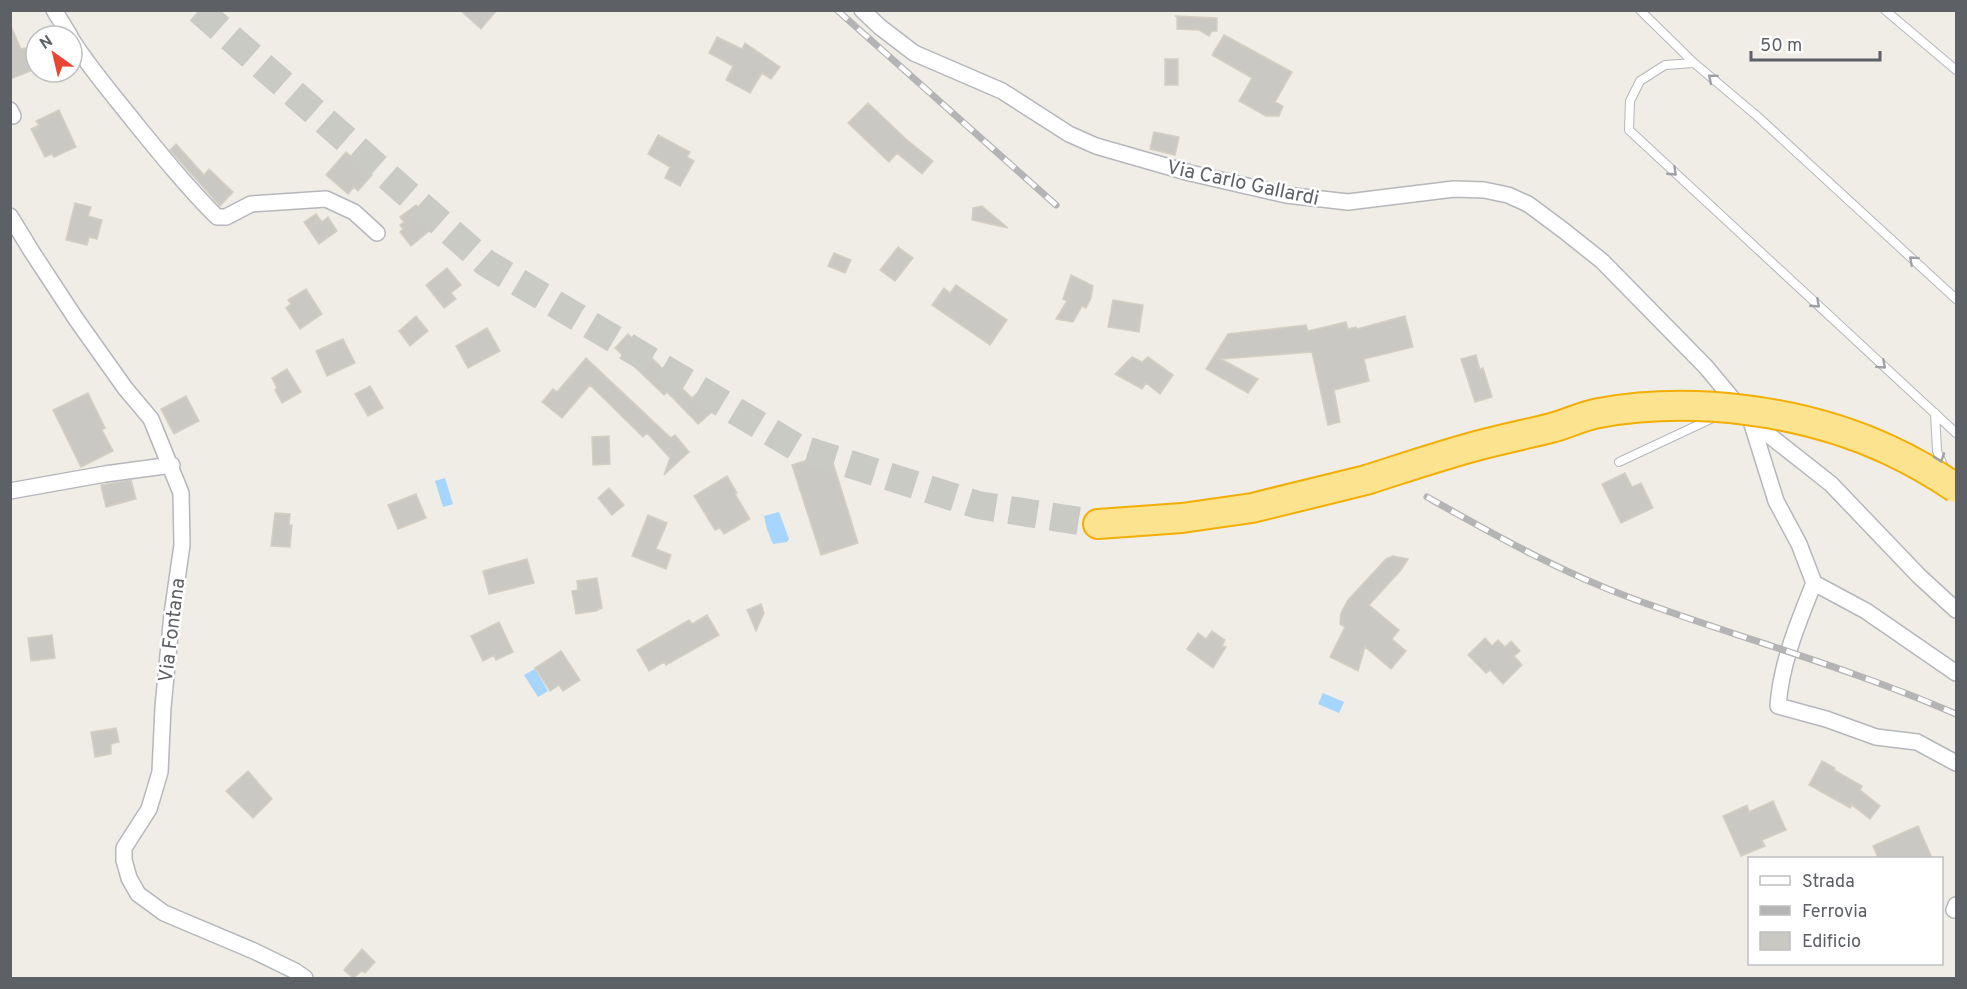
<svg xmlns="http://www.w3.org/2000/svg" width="1967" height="989" font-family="Overpass,sans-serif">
<rect width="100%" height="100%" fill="#efede5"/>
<path fill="#a6d5fe" d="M445 478 453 504 443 507 435 481Z
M779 512 789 539 787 542 773 544 767 529 764 516Z
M535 669 548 691 538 697 524 675Z
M1323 693 1344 702 1339 713 1318 704Z"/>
<path fill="#cac8c2" stroke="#d4cfc3" stroke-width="1.5" d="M460 10H497L481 29Z
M1175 16 1217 18V31H1212L1209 36 1199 30 1177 29V17Z
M10 24 21 49 25 48 33 70 10 79Z
M1224 35 1292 72 1275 102 1283 106 1279 116H1266L1239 101 1252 78 1212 55Z
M717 37 742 49 745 43 780 67 771 79 762 73 750 93 726 80 733 66 709 53Z
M1165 59H1178V85H1165Z
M868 103 906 139 933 161 922 174 897 153 889 162 848 123Z
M59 110 76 147 54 157 52 154 45 157 31 129 39 125 36 121Z
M1154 132 1179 137 1175 155 1150 149Z
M658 135 690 152 687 157 694 161 680 186 665 178 670 167 648 154Z
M176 144 204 175 209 169 233 192 220 206 170 150Z
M346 152 372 175 358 191 354 187 348 194 326 175Z
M75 203 91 207 88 216 102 220 97 239 89 237 87 245 66 240Z
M416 205 434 227 411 246 400 232 403 229 400 225 404 222 400 217Z
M982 206 1008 228 972 220 973 208Z
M316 214 322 222 328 217 337 231 319 244 304 222Z
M898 247 913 258 895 281 880 270Z
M834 253 851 260 845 273 828 266Z
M447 268 461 285 451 293 456 299 444 308 426 285Z
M1071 275 1093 286 1091 298 1086 308 1082 306 1073 322 1056 319 1067 301 1063 299Z
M956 285 1007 320 990 345 932 305 944 288 950 293Z
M306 289 322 314 300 329 286 308 291 304 288 300Z
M1113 300 1143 305 1139 332 1108 327Z
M416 316 428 331 410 346 399 331Z
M1405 316 1413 347 1364 359 1369 381 1334 390 1340 422 1328 425 1312 352 1221 359 1258 379 1248 393 1206 369 1228 334 1306 325 1308 331 1346 322 1348 329 1356 327 1357 329Z
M487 328 500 351 468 368 456 346Z
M628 334 692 398 696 394 712 412 698 424 667 392 664 395 615 348Z
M343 339 355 363 327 376 316 351Z
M1476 355 1480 370 1483 368 1492 397 1475 402 1461 359Z
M1132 357 1142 362 1148 357 1173 375 1160 394 1146 383 1142 389 1115 374Z
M586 358 671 438 675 435 689 452 664 475 670 458 647 433 643 437 590 385 562 418 542 402 553 389 557 392Z
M287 369 301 392 282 403 275 390 277 388 272 378Z
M370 386 383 408 368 416 355 394Z
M88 393 105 428 102 430 113 451 81 467 53 410Z
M186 396 199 421 174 434 161 409Z
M609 436 610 464 593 465 592 437Z
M830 453 858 543 821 555 792 465Z
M1625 473 1632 487 1641 483 1653 508 1621 523 1602 484Z
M727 476 737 493 735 494 750 519 724 534 720 528 715 530 694 496Z
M131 480 136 499 106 507 101 485Z
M609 488 624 505 612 515 598 498Z
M416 494 426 518 398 529 388 505Z
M275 513 290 514 289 525H292L290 547 271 546Z
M648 515 667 523 656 549 671 555 666 569 632 556Z
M1393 556 1408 559 1401 570 1369 605 1399 630 1392 639 1406 651 1391 669 1365 647 1358 671 1330 657 1345 627 1340 624 1341 613 1348 600 1386 559Z
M527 559 534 583 489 594 483 571Z
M597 578 602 608 596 611 576 614 572 591 578 590 577 581Z
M761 604 764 613 756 631 747 610Z
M707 615 719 635 666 665 664 662 649 671 637 650 689 620 692 624Z
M499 622 513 652 496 660 494 655 483 661 471 636Z
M1212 631 1225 640 1222 646 1226 647 1213 668 1187 649 1198 633 1206 639Z
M52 635 55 658 31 661 28 638Z
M1485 638 1492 646 1498 640 1505 647 1511 641 1520 651 1514 656 1522 665 1503 684 1490 670 1486 673 1468 655Z
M561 651 580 680 563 691 559 685 550 691 535 668Z
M116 728 119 742 111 744V754L95 757 91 732Z
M1822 761 1835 768 1834 770 1862 786 1860 790 1880 806 1870 819 1852 805 1850 808 1809 785Z
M248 771 272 799 253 818 226 791Z
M1773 801 1786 830 1762 840 1765 846 1741 856 1723 816 1747 805 1749 812Z
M1918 826 1932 858H1878L1873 846Z
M362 949 375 962 365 973 362 971 353 978 344 970Z"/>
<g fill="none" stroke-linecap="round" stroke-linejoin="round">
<path stroke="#cacac5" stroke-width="28" stroke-dasharray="28 14" stroke-linecap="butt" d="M199 10 486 263 796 447 978 505 1098 524"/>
<defs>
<path id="service" d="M1640 10 1694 63
M1885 10 1956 70
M1956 299 1757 116 1694 63 1665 65 1640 81 1630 101 1629 130 1956 433
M1935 413 1937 451 1945 470
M1619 462 1715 417"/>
<path id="minor" d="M54 10 70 36
M862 10 880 27 914 53 1002 91 1069 134 1096 146 1190 173 1286 195 1348 202 1454 189 1484 190 1508 195 1528 204 1563 230 1602 261 1706 367 1751 421 1831 484 1919 576 1956 610
M72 40C91 70 114 96 136 124 162 156 188 188 217 217H226L251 204 326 199 354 212 377 233
M10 110 13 116
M10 216 32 252 76 319 125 388 151 419 181 493 182 545 172 614 163 707 160 772 149 809 124 848V860L129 878 138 894 164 913 254 951 295 971 305 978
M1751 421 1776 501 1799 544 1814 583C1798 623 1781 663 1778 706L1826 719 1876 737 1917 742 1956 763
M10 491 105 474 172 465
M1814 583 1866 611 1956 673
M1954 910 1956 905"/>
<path id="motorway" d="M1098 524 1182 518 1252 508 1366 480"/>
</defs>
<use href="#service" stroke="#b5b7bc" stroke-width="10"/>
<use href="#minor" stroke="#b5b7bc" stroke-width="18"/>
<use href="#motorway" stroke="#f2ae02" stroke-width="32"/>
<use href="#service" stroke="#fff" stroke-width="8"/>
<use href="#minor" stroke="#fff" stroke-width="15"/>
<use href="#motorway" stroke="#fce38f" stroke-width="28"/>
<defs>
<path id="rail" d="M837 10 1056 205
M1427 497C1493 534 1560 572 1631 598 1739 638 1851 668 1956 714"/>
</defs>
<use href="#rail" stroke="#b4b4b5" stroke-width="7"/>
<use href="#rail" stroke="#fff" stroke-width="4.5" stroke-dasharray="14" stroke-linecap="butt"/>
<defs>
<path id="motorway-bridge" d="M1366 480C1404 468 1442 455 1480 445 1503 439 1527 434 1551 428 1567 424 1582 416 1599 413 1692 396 1803 410 1889 450 1913 461 1935 474 1956 488"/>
</defs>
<use href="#motorway-bridge" stroke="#f2ae02" stroke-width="32" stroke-linecap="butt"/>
<use href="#motorway-bridge" stroke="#fce38f" stroke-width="28"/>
</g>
<defs><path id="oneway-chevron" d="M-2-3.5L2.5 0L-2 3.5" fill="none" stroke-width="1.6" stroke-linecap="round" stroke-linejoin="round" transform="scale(1.5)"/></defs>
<g stroke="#9ea0a3">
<use href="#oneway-chevron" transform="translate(1712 78) rotate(-140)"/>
<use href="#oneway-chevron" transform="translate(1673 172) rotate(43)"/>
<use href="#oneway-chevron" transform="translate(1913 260) rotate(-138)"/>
<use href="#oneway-chevron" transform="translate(1816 304) rotate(43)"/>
<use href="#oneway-chevron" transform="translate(1882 365) rotate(42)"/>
<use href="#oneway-chevron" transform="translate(1940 458) rotate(71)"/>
</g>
<g text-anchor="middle" stroke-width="5" stroke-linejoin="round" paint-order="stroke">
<g font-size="20" fill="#5d6065" stroke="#fff">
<text transform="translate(1243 182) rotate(12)" y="7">Via Carlo Gallardi</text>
<text transform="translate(171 630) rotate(-83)" y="7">Via Fontana</text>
</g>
</g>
<rect width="1967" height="989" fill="none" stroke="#5d6065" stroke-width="24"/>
<rect x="1748" y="857" width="195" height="108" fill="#ffffff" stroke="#bebfc1" stroke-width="1.5"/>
<rect x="1760" y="876" width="30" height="9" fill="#ffffff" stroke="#bebfc1" stroke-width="1.5"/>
<text x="1802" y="887" font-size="18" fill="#5d6065">Strada</text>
<rect x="1760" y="906" width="30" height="9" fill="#b4b4b5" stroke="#bebfc1" stroke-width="1.5"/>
<text x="1802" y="917" font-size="18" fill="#5d6065">Ferrovia</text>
<rect x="1760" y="932" width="30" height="18" fill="#cac8c2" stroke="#bebfc1" stroke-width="1.5"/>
<text x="1802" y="947" font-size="18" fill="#5d6065">Edificio</text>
<g transform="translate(54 54) rotate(326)"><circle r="28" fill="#ffffff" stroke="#bebfc1" stroke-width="1.5"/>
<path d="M0-4.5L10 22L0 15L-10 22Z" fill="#e84632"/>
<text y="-9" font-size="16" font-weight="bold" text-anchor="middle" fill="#5d6065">N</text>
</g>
<path d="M1751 51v9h129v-9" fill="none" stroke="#5d6065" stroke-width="3"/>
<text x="1760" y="51" font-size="18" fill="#5d6065" stroke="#ffffff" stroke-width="4.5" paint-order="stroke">50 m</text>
</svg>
